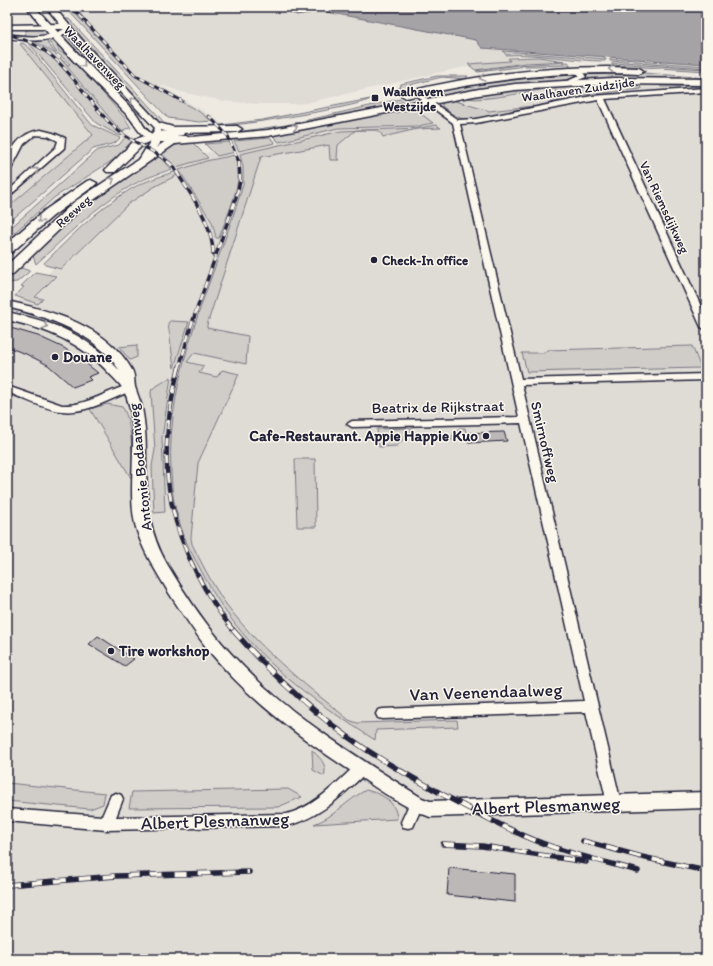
<svg xmlns="http://www.w3.org/2000/svg" width="713" height="966" font-family="Itim,sans-serif">
<rect width="100%" height="100%" fill="#eeeae2"/>
<filter id="ink" filterUnits="userSpaceOnUse"><feTurbulence type="fractalNoise" baseFrequency=".025" numOctaves="2"/><feDisplacementMap in="SourceGraphic" scale="8" xChannelSelector="R" yChannelSelector="G"/><feConvolveMatrix kernelMatrix="1 2 1 2 8 2 1 2 1" color-interpolation-filters="sRGB"/></filter>
<g filter="url(#ink)">
<path fill="#dfdbd5" d="M69 7H302L324 9 504 45 502 50 510 61 459 68 306 103 295 104H260L223 101 181 92 156 83 216 119 224 126 237 147 477 94 578 84H706V959H7V312L97 227 127 201 170 177 174 172 159 157 112 127 57 61 48 52 29 42 7 35V33L35 41 57 55 117 126 130 136 159 152 177 168 184 158 233 147 224 134 205 116 134 76Z
M7 42 20 44 93 135 7 208Z"/>
<path fill="#d0cdc9" stroke="#797882" d="M65 7H69L134 76 198 111 212 121 199 122 168 118Z
M65 19H69L163 121 159 122Z
M46 28 51 35 25 37 26 30Z
M64 33 90 62 117 88H115C95 72 77 54 60 35Z
M31 39 47 40 56 43 59 51 72 58 125 118 131 128 125 129 123 132 113 122 60 58 68 65 70 64 56 52 50 43H47L57 55Z
M27 41C69 56 87 110 122 135L120 136 96 123Z
M23 43 31 49 92 125 120 138 115 143 93 149 7 224V208L93 135 20 44Z
M503 51 606 59 605 61C571 61 541 53 506 55Z
M539 57 565 61 526 63 475 70 468 64 510 61 508 58Z
M610 59 706 66V68L610 61Z
M568 62 571 65 527 66 478 72 476 71 517 65Z
M612 63 706 69V71L612 65Z
M619 71 706 78V80H584L587 77 585 72Z
M578 73 579 76 575 79 464 91 435 98 429 97 436 92 493 78Z
M437 76H468L465 79 442 77 409 85 404 94 398 89 401 84Z
M642 82 706 84V86L661 87 658 83 640 84 641 89 558 98 560 101 550 103 557 93 554 88 558 86Z
M547 87 540 90C525 92 475 103 464 97Z
M370 99C363 106 243 125 224 126L222 125 262 120Z
M400 99 406 104 285 128 230 135 229 133 286 125Z
M452 100 489 111 533 106C517 110 475 123 460 118 453 116 447 110 442 106V103Z
M412 107 433 123 418 126 338 128 279 142 272 135Z
M436 125 441 128 417 129 383 137 380 132 375 130H356L338 145 337 158 339 160H330L329 145 261 157 207 325V328L248 336 246 364 194 353 187 362 204 366 199 373 217 377 222 370 239 374 198 463 191 538 192 544C201 562 210 580 221 597 255 646 303 683 349 720L357 723 457 720 458 727 376 730 375 740C317 703 267 669 226 612 211 591 200 568 188 546 183 533 178 519 175 506 172 495 172 483 171 472 165 372 215 279 243 185V167L240 154 341 131 419 128Z
M126 136 132 140 127 151 55 197 7 239V231L98 150 119 145Z
M270 138 275 143 239 151 234 141Z
M192 142 208 158 176 167 162 154 171 146Z
M230 142 235 152 217 156 205 144Z
M235 155C246 180 227 214 219 238H216L212 222 179 170 206 161Z
M159 157 172 169C158 174 142 179 129 187 94 207 66 237 36 264L32 254 78 211 100 194Z
M177 171 179 174 154 187 128 204 61 269 45 265 44 263C71 237 98 208 131 189 145 181 161 176 177 171Z
M18 267 30 271 17 282 7 283V278Z
M35 272 56 276 35 297 43 299 38 304 15 296 24 287 21 286Z
M170 321 189 322 174 368 168 323Z
M137 345V357L130 360 119 347Z
M692 346 701 368 527 372 522 353H544L547 350Z
M171 377 162 438 165 512 154 513 152 466 155 450 151 392 152 389Z
M107 404 122 407C131 415 135 467 131 478L90 409Z
M413 428 397 446 379 447 377 429Z
M459 428H465L467 439 449 440Z
M295 459H315L316 527H297Z
M312 750C320 758 328 765 324 776L313 770Z
M7 783 105 793 103 804 90 809 7 801Z
M288 789 302 797 278 807 129 808 132 792Z
M366 790C382 794 396 801 397 819L314 824C334 817 347 800 366 790Z"/>
<path fill="#a6a3a7" stroke="#716f7c" d="M281 7H706V64L482 48 476 40 321 11 297 15 279 8Z"/>
<path fill="#bcb8b8" stroke="#22223b" d="M7 327 38 336 64 348 82 360 98 373 88 377 91 380 73 387 48 365 26 354 7 347Z
M504 432 507 441 468 443 466 433Z
M98 636 134 659 125 666 89 644Z
M449 868 515 874V902L447 895Z"/>
<g fill="none" stroke-linecap="round" stroke-linejoin="round">
<defs>
<path id="minor" d="M60 24 69 26 71 29C55 44 27 41 7 38V34C26 37 46 39 64 29H7V25Z
M569 68 582 71 586 77 569 84H565V82L579 76 578 74 567 71V69Z
M706 88V92L605 99 706 317V330L701 327 598 100 476 123 460 124 521 379 706 374V380L522 385 621 803 619 807 614 809 609 807 607 803 586 712 383 719 378 718 376 714 378 710 383 709 584 701 521 423 352 427 347 424 352 421 519 417 453 123 414 94V92H418L458 120 476 119 592 96Z
M41 130 53 133 65 138 64 148 7 198V192L56 147 58 141 48 136 35 135 24 144 11 169 7 171C7 151 20 132 41 130Z
M129 385 134 388 133 390C111 399 86 414 62 411 46 410 23 398 7 392V386L62 405C87 406 106 391 129 385Z
M361 763 366 765 368 769 366 773C341 796 321 817 287 826L106 830 7 821V809L102 816 111 795 116 793 121 795 123 799 116 817 287 814C316 806 335 784 356 765Z
M416 798 421 800 423 804 413 827 408 828 403 827 401 822 411 800Z"/>
<path id="tertiary" d="M27 7H35C67 43 101 77 135 112 141 119 144 130 152 134L155 128 81 50 46 7H54L87 46 159 123 173 127 237 126 242 129 237 132 173 133 161 130V136H186L191 139 186 142H160L148 160H142L140 158 151 140C137 134 137 125 127 115 93 80 56 46 27 7Z
M7 301C52 311 108 326 132 370 135 375 134 381 135 387 137 393 139 398 141 404 146 424 146 446 146 466 147 504 148 531 167 564 183 591 201 618 221 642 276 708 351 753 422 798L430 801 706 792V808L430 817C403 807 381 791 357 775 303 740 250 701 209 651 195 633 182 613 169 593 156 571 141 549 135 524 126 483 142 428 124 391 121 384 113 378 108 372 80 342 47 329 7 320V312C56 323 85 333 120 371 96 333 48 317 7 307Z"/>
<path id="secondary" d="M608 67 639 68 644 71 639 74C559 70 484 80 406 98L401 95 402 93C470 76 539 67 608 67Z
M613 78 706 79V85L613 84 515 90 479 95 268 136 175 144 82 208 12 275 7 276V265L74 202 169 139 268 130 479 89 515 84Z
M179 130 183 131 184 133 183 135 156 139 144 144 115 172H107L105 170 136 139 156 132Z
M91 180 97 183 95 185 53 216 11 253 7 254V243L45 210 87 181Z"/>
</defs>
<use href="#minor" stroke="#22223b" stroke-width="3"/>
<use href="#tertiary" stroke="#22223b" stroke-width="3"/>
<use href="#secondary" stroke="#22223b" stroke-width="3"/>
<use href="#minor" fill="#fbf7ec" fill-rule="evenodd"/>
<use href="#tertiary" fill="#fbf7ec" fill-rule="evenodd"/>
<use href="#secondary" fill="#fbf7ec" fill-rule="evenodd"/>
<defs>
<path id="rail-far3" d="M72 7 135 75 182 101
M7 34C65 48 75 90 114 127 129 142 152 148 168 162
M209 116 228 136 239 162"/>
<path id="rail-far2" d="M167 161 173 166C189 193 213 221 213 254
M179 368 191 326 236 198 240 181 239 161"/>
<path id="rail-far1" d="M179 367C160 441 161 503 196 572 206 592 219 613 234 631"/>
<path id="rail" d="M233 630C276 679 324 724 381 759 403 773 426 785 449 798 480 814 509 831 542 843 573 855 606 862 638 871
M583 841 642 857 706 871
M443 844 482 846 586 862
M7 885 116 876 249 872"/>
</defs>
<use href="#rail-far3" stroke="#22223b" stroke-width="3"/>
<use href="#rail-far2" stroke="#22223b" stroke-width="3.5"/>
<use href="#rail-far1" stroke="#22223b" stroke-width="4.5"/>
<use href="#rail" stroke="#22223b" stroke-width="5.5"/>
<use href="#rail-far3" stroke="#fbf7ec" stroke-width="2" stroke-dasharray="5.5" stroke-linecap="butt"/>
<use href="#rail-far2" stroke="#fbf7ec" stroke-width="2.5" stroke-dasharray="7" stroke-linecap="butt"/>
<use href="#rail-far1" stroke="#fbf7ec" stroke-width="3" stroke-dasharray="9" stroke-linecap="butt"/>
<use href="#rail" stroke="#fbf7ec" stroke-width="4" stroke-dasharray="12" stroke-linecap="butt"/>
</g>
<defs><path id="oneway-chevron" d="M-2-3.5L2.5 0L-2 3.5" fill="none" stroke-width="1.6" stroke-linecap="round" stroke-linejoin="round"/></defs>
<g stroke="#99979c">
<use href="#oneway-chevron" transform="translate(83 65) rotate(46)"/>
<use href="#oneway-chevron" transform="translate(611 69) rotate(-178)"/>
<use href="#oneway-chevron" transform="translate(482 78) rotate(169)"/>
<use href="#oneway-chevron" transform="translate(133 100) rotate(-133)"/>
<use href="#oneway-chevron" transform="translate(295 127) rotate(-11)"/>
<use href="#oneway-chevron" transform="translate(36 170) rotate(-42)"/>
<use href="#oneway-chevron" transform="translate(112 180) rotate(-34)"/>
<use href="#oneway-chevron" transform="translate(40 220) rotate(140)"/>
<use href="#oneway-chevron" transform="translate(45 326) rotate(18)"/>
</g>
</g>
<g fill="#22223b" stroke="#fbf7ec" stroke-width="1.5">
<rect x="371" y="94" width="8" height="8" rx="2"/>
<circle cx="374" cy="260" r="4"/>
<circle cx="55" cy="357" r="4"/>
<circle cx="486" cy="436" r="4"/>
<circle cx="111" cy="651" r="4"/>
</g>
<g text-anchor="middle" stroke-width="3" stroke-linejoin="round" paint-order="stroke">
<g font-size="13" fill="#22223b" stroke="#fbf7ec">
<text transform="translate(95 57) rotate(46)" y="5">Waalhavenweg</text>
<text transform="translate(578 89) rotate(-8)" y="5">Waalhaven Zuidzijde</text>
<text transform="translate(665 207) rotate(65)" y="5">Van Riemsdijkweg</text>
<text transform="translate(73 211) rotate(-41)" y="5">Reeweg</text>
</g>
<g font-size="13" font-weight="bold" fill="#22223b" stroke="#fbf7ec" text-anchor="start">
<text x="383" y="96">Waalhaven<tspan x="383" dy="15">Westzijde</tspan></text>
<text x="382" y="265">Check-In office</text>
</g>
<g font-size="15" font-weight="bold" fill="#22223b" stroke="#fbf7ec" text-anchor="start">
<text x="63" y="362">Douane</text>
<text x="478" y="441" text-anchor="end">Cafe-Restaurant. Appie Happie Kuo</text>
<text x="119" y="656">Tire workshop</text>
</g>
<g font-size="15" fill="#22223b" stroke="#fbf7ec">
<text transform="translate(438 407) rotate(-1)" y="5">Beatrix de Rijkstraat</text>
<text transform="translate(545 442) rotate(77)" y="5">Smirnoffweg</text>
<text transform="translate(140 467) rotate(-96)" y="5">Antonie Bodaanweg</text>
</g>
<g font-size="18" fill="#22223b" stroke="#fbf7ec">
<text transform="translate(486 692) rotate(-2)" y="6">Van Veenendaalweg</text>
<text transform="translate(546 806) rotate(-2)" y="6">Albert Plesmanweg</text>
<text transform="translate(215 821) rotate(-2)" y="6">Albert Plesmanweg</text>
</g>
</g>
<rect width="713" height="966" fill="none" stroke="#fbf7ec" stroke-width="24"/>
<rect x="12" y="12" width="689" height="942" fill="none" stroke="#22223b" stroke-width="1.5" filter="url(#ink)"/>
</svg>
